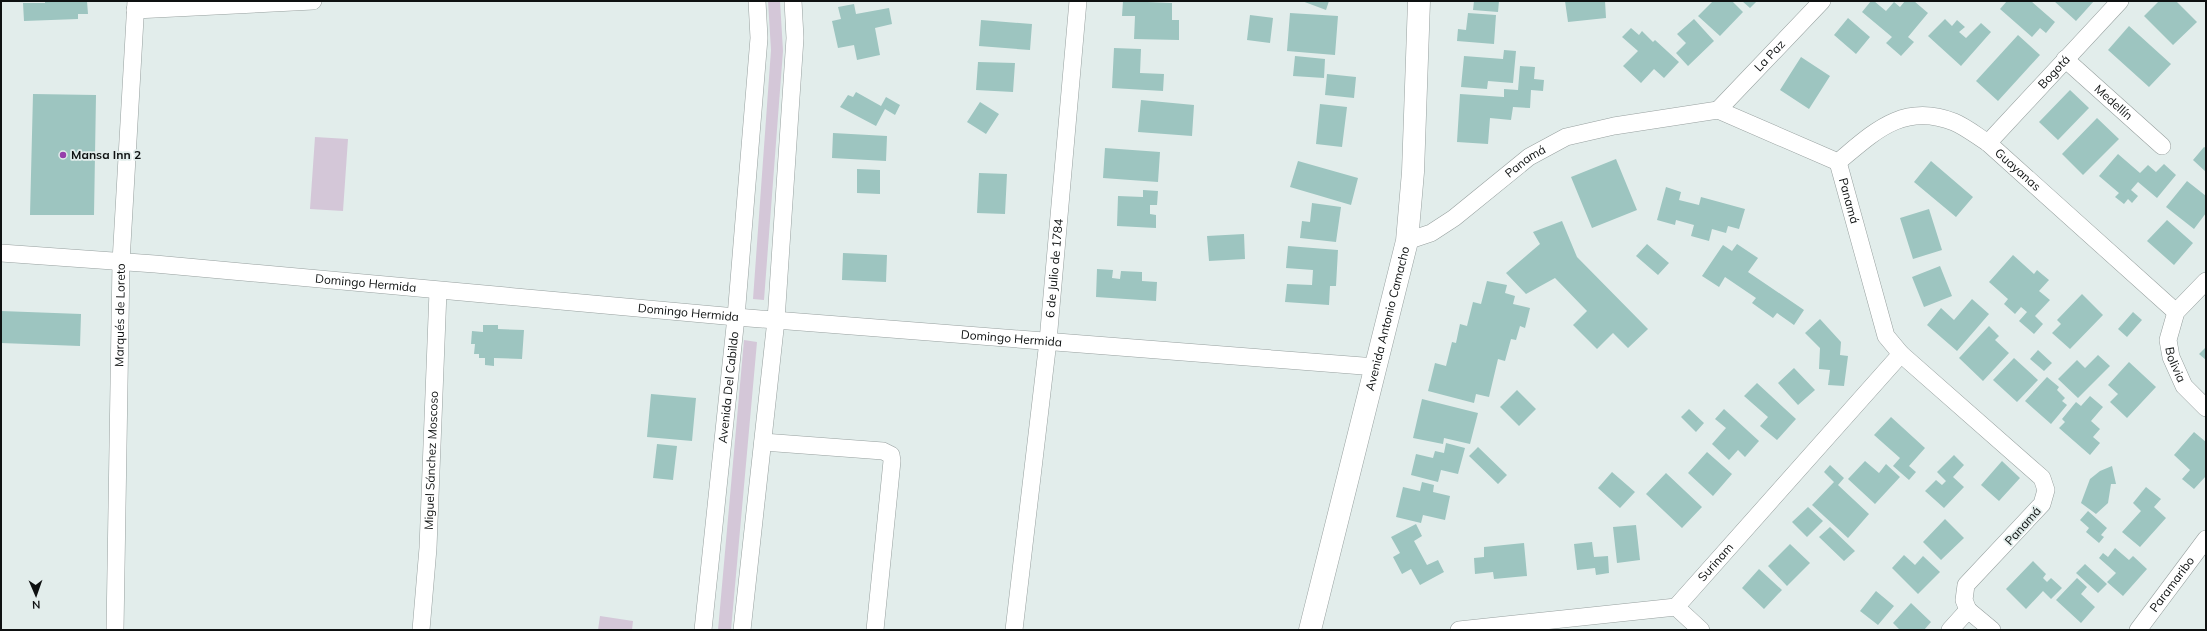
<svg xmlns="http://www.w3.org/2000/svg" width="2207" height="631" font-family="Mulish,sans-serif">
<rect width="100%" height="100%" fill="#e2edeb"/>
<path fill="#d4c7d8" d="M768 1H780L783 51 764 300 753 299 771 50Z
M315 137 348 139 343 211 310 209Z
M744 340 757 342 731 630H718Z
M600 616 633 621 632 630H598Z"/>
<path fill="#9dc5c0" d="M45 1H87L88 14H78V19L24 21 23 3H45Z
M1123 1 1172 3V20H1179V40L1134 39 1135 16H1122Z
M1302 1H1329L1326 10Z
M1474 1H1499L1498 12 1473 10Z
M1565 1H1605L1606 18 1568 22Z
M1713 1H1732L1743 12 1720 36 1698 16Z
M1742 1H1757L1750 8Z
M1871 1H1874L1886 11 1894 2 1900 7 1905 1H1914L1928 13 1908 37 1914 42 1901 56 1886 43 1892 37 1862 12Z
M2007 1H2031L2055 22 2046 33 2040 28 2032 37 2000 9Z
M2054 1H2094L2076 21Z
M2159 1H2176L2197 22 2173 45 2144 16Z
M854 4 856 14 889 8 892 24 875 28 880 55 857 60 854 45 838 48 832 21 841 19 838 7Z
M1290 13 1338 16 1335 55 1287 51Z
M1468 13 1496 15 1494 44 1457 41 1458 29 1466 30Z
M1250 15 1273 18 1270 43 1247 40Z
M1848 18 1870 37 1856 54 1834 35Z
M1694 19 1714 41 1688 66 1676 53 1686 43 1677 34Z
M1945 19 1952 26 1957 20 1965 27 1959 32 1966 38 1981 23 1991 32 1961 66 1928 36Z
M981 20 1032 24 1030 50 979 46Z
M2129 26 2171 64 2149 87 2108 50Z
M1631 28 1639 35 1642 31 1653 42 1655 40 1679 62 1664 78 1654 69 1641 83 1623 66 1638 51 1622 37Z
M2018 35 2040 55 1998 101 1976 81Z
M1114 48 1141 49 1140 73 1164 74 1163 91 1112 88Z
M1504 50 1516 51 1513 83 1488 81 1487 89 1461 87 1464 56 1503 59Z
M1295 56 1325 59 1324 78 1293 76Z
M1801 57 1830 76 1809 109 1780 90Z
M978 62 1015 63 1013 92 976 90Z
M1520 66 1535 67 1534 79 1544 80 1543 91 1531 90 1530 108 1513 107 1511 120 1490 118 1488 144 1457 142 1460 94 1504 97V89L1518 90Z
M1327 74 1356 77 1354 98 1325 95Z
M2070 90 2089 108 2058 140 2039 122Z
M856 92 881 106 886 97 900 105 895 115 885 109 876 126 840 107 848 95 853 97Z
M33 94 96 95 94 215H30Z
M1141 100 1194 105 1192 136 1138 132Z
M980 102 999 114 986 134 967 122Z
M1320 104 1347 107 1342 147 1316 144Z
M2097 118 2119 139 2083 175 2062 154Z
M833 133 887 136 886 161 832 158Z
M2204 147 2206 148V172L2193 160Z
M1105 148 1160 152 1158 182 1103 178Z
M2118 154 2140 173 2148 165 2156 172 2164 164 2176 175 2157 198 2138 182 2131 190 2138 196 2132 203 2128 199 2124 204 2115 197 2119 193 2099 176Z
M1616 159 1637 210 1592 228 1571 177Z
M1298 161 1358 178 1351 205 1290 187Z
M1931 161 1973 197 1956 217 1914 182Z
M857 169 880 170V194L857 193Z
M979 173 1007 174 1005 214 977 213Z
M2187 181 2206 196V213L2194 229 2166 207Z
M1666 187 1681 192 1679 200 1699 205 1701 197 1745 209 1739 229 1728 226 1726 233 1712 229 1709 241 1691 236 1694 225 1676 220 1675 225 1657 220Z
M1143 190 1158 191 1157 205H1150V214L1156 215V228L1117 226 1118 196 1143 197Z
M1312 203 1341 207 1336 242 1300 238 1302 221 1310 222Z
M1929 209 1942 250 1913 259 1900 218Z
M2167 220 2193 243 2174 265 2147 241Z
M1562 221 1577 257 1648 329 1628 348 1613 333 1597 349 1573 325 1587 311 1555 278 1526 294 1506 273 1540 244 1533 232Z
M1244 234 1245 259 1209 261 1207 236Z
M1647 244 1669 263 1658 275 1636 256Z
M1737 244 1758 258 1748 272 1804 310 1794 325 1777 313 1773 318 1752 303 1756 298 1725 277 1719 287 1702 276 1723 245 1732 251Z
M1288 246 1338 250 1336 286H1330L1329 305 1285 302 1287 284 1312 285 1313 270 1286 268Z
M843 253 887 255 886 282 842 280Z
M2013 255 2034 274 2037 270 2049 280 2039 291 2050 300 2035 316 2043 324 2034 334 2019 321 2027 312 2021 307 2015 314 2004 304 2008 299 1989 282Z
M1940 266 1952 296 1924 307 1912 277Z
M1097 269 1113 270 1112 278 1120 279 1121 271 1142 272V281L1157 282 1156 301 1096 297Z
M1487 281 1507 285 1505 293 1515 296 1513 304 1530 308 1525 328 1520 326 1516 340 1511 339 1505 361 1498 359 1489 397 1476 394 1474 403 1428 391 1435 363 1446 366 1452 342 1456 343 1460 324 1467 326 1473 302 1481 304Z
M2082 294 2103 315 2070 349 2052 333 2061 324 2057 320Z
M1972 299 1989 314 1957 351 1927 325 1941 308 1954 320Z
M1 311 81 314 80 346 1 343Z
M2133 312 2142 320 2127 337 2118 329Z
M1820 319 1841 342 1840 355 1848 356 1844 386 1828 385 1830 370 1819 369 1820 348 1805 333Z
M483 325H498V329L524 330 522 359 494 358V366L485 365V358H479V354H474L475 344H471L472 331 483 332Z
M1989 326 1999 336 1995 340 2009 353 1983 381 1959 358Z
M2206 347V360L2199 354Z
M2038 350 2052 363 2044 371 2030 359Z
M2098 355 2110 366 2078 398 2058 379 2077 360 2085 368Z
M2014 358 2038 380 2017 402 1993 380Z
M2129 362 2156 387 2127 418 2110 402 2118 394 2108 385Z
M1794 368 1815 390 1798 405 1778 383Z
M2047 377 2059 387 2057 390 2065 398 2062 401 2067 405 2051 424 2025 401Z
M1757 383 1796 419 1777 440 1760 426 1768 417 1744 396Z
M1517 390 1536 409 1519 426 1500 407Z
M651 394 696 398 692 441 647 437Z
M2090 396 2103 407 2091 421 2100 429 2093 437 2100 443 2090 455 2059 428 2065 422 2062 419 2076 402 2081 406Z
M1422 399 1478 413 1470 444 1444 438 1443 444 1413 438Z
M1689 409 1704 423 1696 432 1681 417Z
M1724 409 1759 441 1745 457 1738 450 1729 460 1712 444 1726 428 1715 419Z
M1891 417 1925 448 1909 466 1916 472 1909 480 1893 466 1900 458 1874 435Z
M2194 432 2206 442V476L2194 489 2182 479 2190 470 2174 455Z
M1446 443 1465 448 1458 474 1441 470 1438 482 1411 475 1416 454 1433 458 1435 451 1444 453Z
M657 444 677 446 673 480 653 478Z
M1478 447 1507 475 1498 484 1469 456Z
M1707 452 1732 474 1713 496 1688 473Z
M1954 455 1964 465 1953 477 1964 487 1944 508 1925 491 1936 480 1942 485 1946 481 1937 472Z
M1865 461 1879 473 1886 464 1900 477 1875 504 1848 479Z
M2002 461 2020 478 1999 501 1981 485Z
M1830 465 1844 478 1838 485 1869 514 1848 538 1812 505 1834 482 1824 472Z
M2112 466 2116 484H2111L2108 503 2096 514 2081 503 2090 479 2100 471Z
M1612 472 1635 492 1620 508 1598 488Z
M1666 473 1702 507 1682 528 1646 494Z
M1422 482 1434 485 1433 492 1450 496 1445 520 1423 515 1421 523 1396 517 1403 487 1420 491Z
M2146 487 2161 499 2154 507 2166 518 2140 547 2122 532 2141 511 2133 503Z
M1808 507 1823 521 1807 537 1792 522Z
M2088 511 2107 528 2101 535 2104 537 2099 543 2086 532 2089 528 2080 520Z
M1945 519 1964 538 1941 560 1923 542Z
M1416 524 1422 536 1414 541 1427 565 1438 560 1444 572 1420 585 1411 569 1402 574 1393 557 1400 553 1391 537Z
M1636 525 1640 560 1617 563 1613 527Z
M1830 527 1855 551 1844 561 1819 537Z
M1592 542 1594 557 1608 556 1609 573 1596 575 1595 568 1577 570 1574 544Z
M1524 543 1527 576 1494 579 1493 572 1475 574 1474 558 1484 557V547Z
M1790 544 1810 563 1787 586 1768 566Z
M2115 548 2129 560 2133 556 2147 569 2123 596 2107 582 2116 573 2099 558 2103 553 2108 557Z
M1904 555 1915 565 1923 556 1940 572 1918 594 1892 568Z
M2033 561 2046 574 2043 578 2047 582 2051 578 2062 588 2051 599 2043 591 2026 609 2006 589Z
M2085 564 2107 584 2098 593 2076 573Z
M1759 569 1782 590 1764 609 1742 588Z
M2077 578 2087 587 2081 594 2095 607 2081 623 2056 600Z
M1876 591 1894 606 1878 625 1860 611Z
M1911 603 1931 622 1924 630H1900L1893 623Z"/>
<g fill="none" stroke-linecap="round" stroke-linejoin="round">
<defs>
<g id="street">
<path d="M135 10 313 1"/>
<path id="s1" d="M2065 59 2162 146"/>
<path id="s2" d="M1718 110 1822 1"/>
<path id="s3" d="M1988 143 2120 1"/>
<path id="s4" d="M1838 162C1874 132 1903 102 1954 122 1966 127 1977 136 1988 143L2176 312"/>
<path id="s5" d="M1407 241 1431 233 1454 218 1529 157 1566 137 1614 126 1718 110 1838 162 1886 336 1901 354 2042 478 2046 490 2042 504 1966 585 1964 600 1968 610"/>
<path id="s6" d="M1 253 155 264 736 317 1376 367"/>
<path id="s7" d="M2206 281 2176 312 2168 340 2171 357 2184 386 2206 408"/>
<path d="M763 442 883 451 891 455 892 461 875 630"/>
<path d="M1676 607 1701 630"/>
<path id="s8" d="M115 630 121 262 136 1"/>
<path id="s9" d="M421 630 428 548 438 291"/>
<path id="s10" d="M703 630 736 317 759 38 757 1"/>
<path d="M742 630 776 320 795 38 793 1"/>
<path id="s11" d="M1014 630 1048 341 1078 1"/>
<path id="s12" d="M1459 630 1676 607 1901 354"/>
<path d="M1950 630 1968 610 1992 630"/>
<path id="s13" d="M2138 630 2206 539"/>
</g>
<g id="secondary">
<path id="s14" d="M1310 630 1407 241 1413 172 1419 1"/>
</g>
</defs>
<use href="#street" stroke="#97a09f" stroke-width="18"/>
<use href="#secondary" stroke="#97a09f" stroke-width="23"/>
<use href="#street" stroke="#fff" stroke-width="17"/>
<use href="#secondary" stroke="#fff" stroke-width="22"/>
</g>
<circle fill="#963fab" stroke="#e2edeb" stroke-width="1.5" cx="63" cy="155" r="4"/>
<g text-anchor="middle" stroke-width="3.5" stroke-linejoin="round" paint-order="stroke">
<g font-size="12" fill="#0e1111" stroke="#e2edeb">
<text dy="4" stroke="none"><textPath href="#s2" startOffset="75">La Paz</textPath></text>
<text dy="4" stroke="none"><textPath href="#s3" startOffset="97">Bogotá</textPath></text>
<text dy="4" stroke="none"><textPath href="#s1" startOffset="65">Medellín</textPath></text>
<text dy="4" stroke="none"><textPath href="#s5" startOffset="144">Panamá</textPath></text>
<text dy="4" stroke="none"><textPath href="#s4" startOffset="211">Guayanas</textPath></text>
<text dy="4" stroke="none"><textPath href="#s5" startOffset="517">Panamá</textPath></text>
<text dy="4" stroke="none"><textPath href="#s11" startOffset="364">6 de Julio de 1784</textPath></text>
<text dy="4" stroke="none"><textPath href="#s6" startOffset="366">Domingo Hermida</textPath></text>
<text dy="4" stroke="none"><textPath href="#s6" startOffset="690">Domingo Hermida</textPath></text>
<text dy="4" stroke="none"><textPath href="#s8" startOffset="315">Marqués de Loreto</textPath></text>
<text dy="4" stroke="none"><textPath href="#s14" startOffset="321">Avenida Antonio Camacho</textPath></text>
<text dy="4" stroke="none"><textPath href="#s6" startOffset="1014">Domingo Hermida</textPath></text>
<text dy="4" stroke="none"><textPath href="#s7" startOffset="98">Bolivia</textPath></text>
<text dy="4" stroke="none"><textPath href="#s10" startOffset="244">Avenida Del Cabildo</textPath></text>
<text dy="4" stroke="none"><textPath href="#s9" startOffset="170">Miguel Sánchez Moscoso</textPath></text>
<text transform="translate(2023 526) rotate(-48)" y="4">Panamá</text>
<text dy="4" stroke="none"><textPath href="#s12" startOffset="278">Surinam</textPath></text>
<text dy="4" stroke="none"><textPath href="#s13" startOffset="57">Paramaribo</textPath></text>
</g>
<g font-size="12" font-weight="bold" fill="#0e1111" stroke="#e2edeb" text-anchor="start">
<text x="71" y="159">Mansa Inn 2</text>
</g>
</g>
<rect width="2207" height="631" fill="none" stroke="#0e1111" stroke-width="4"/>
<g transform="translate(36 595) rotate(178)" stroke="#e2edeb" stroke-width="3" paint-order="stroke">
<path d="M0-3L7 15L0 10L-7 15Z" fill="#0e1111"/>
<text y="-6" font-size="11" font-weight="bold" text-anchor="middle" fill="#0e1111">N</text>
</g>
</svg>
